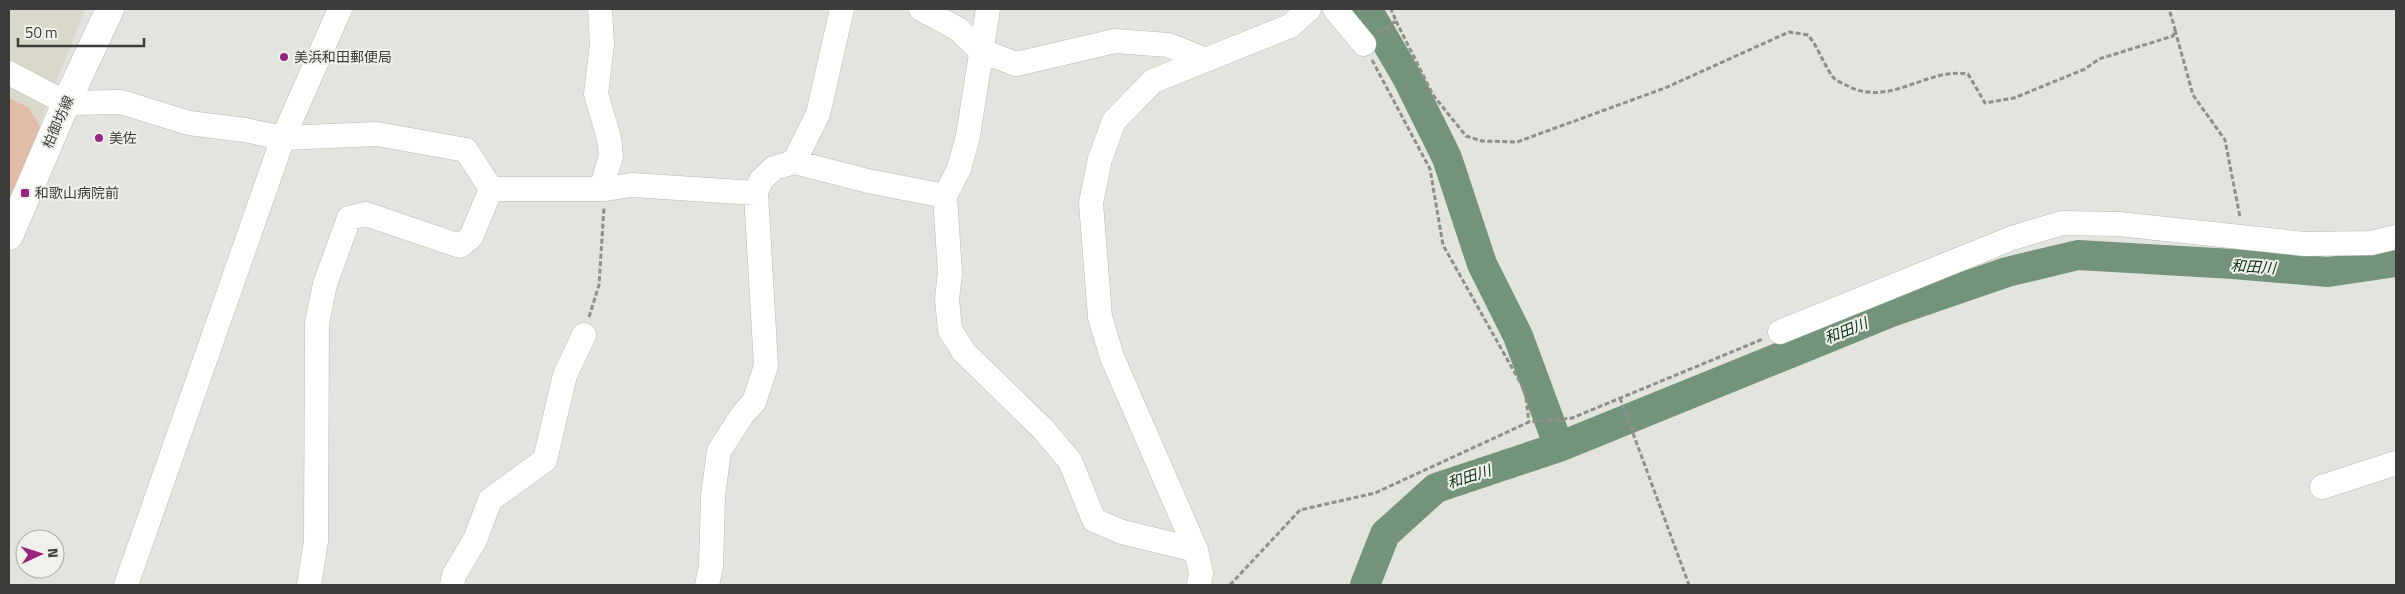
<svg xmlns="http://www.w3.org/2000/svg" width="2405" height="594" font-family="'Titillium Web','Noto Sans JP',sans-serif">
<rect width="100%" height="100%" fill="#e4e4df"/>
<path fill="#d9d8cb" d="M9 9H85L9 202Z"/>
<path fill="#e1bda8" d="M9 98 28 107 44 133 9 209Z"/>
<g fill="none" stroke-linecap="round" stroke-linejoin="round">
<path stroke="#73947b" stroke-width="30" d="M1367 9 1408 79 1447 158 1482 264 1518 336 1559 447
M1365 585 1385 534 1436 488 1559 447 1891 312 2007 272 2078 255 2233 264 2328 272 2396 262"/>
<defs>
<path id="minor" d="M600 9 602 44 596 94 609 138 611 156 601 189
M921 9 958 29 980 50 1016 64 1115 41 1168 45 1206 60
M988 9 968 136 959 169 945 196 950 273 947 299 950 330 964 352 1043 429 1070 461 1094 520 1122 532 1196 550
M1335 9 1364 44
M9 73 66 103 121 102 189 123 245 130 283 138 377 134 466 150 491 189H605L632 185 756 193
M794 162 818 114 842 9
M1780 332 2012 238 2062 223 2119 224 2305 244 2371 243 2396 237
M2322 487 2396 463
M126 585 283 138 340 9
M309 585 316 541 317 323 325 284 349 218 366 214 460 246 471 237 491 189
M452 585 454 575 475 540 490 500 545 460 565 375 584 335
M707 585 711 566 713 496 719 451 743 414 754 402 766 366 756 193 761 180 774 168 794 162 868 181 945 196
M1199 585 1201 573 1196 550 1112 357 1100 317 1091 203 1100 159 1114 121 1153 81 1290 26 1309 9"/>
<path id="major" d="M9 236 66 103 110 9"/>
</defs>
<use href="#minor" stroke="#babab5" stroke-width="25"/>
<use href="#major" stroke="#babab5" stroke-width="29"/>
<path stroke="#8f8f8c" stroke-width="3" stroke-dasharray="5 2.5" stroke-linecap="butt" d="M1396 21 1433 95 1466 136 1482 141 1517 142 1665 88 1789 32 1808 35C1819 48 1823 64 1833 77 1836 81 1842 83 1846 85 1889 109 1926 67 1968 74L1985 103 2014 98 2085 69 2099 59 2173 36 2175 29 2169 9
M2175 30 2193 95 2225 140 2240 217
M1379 33 1396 21 1391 9
M1372 60 1430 169 1443 245 1525 391 1529 422
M589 317 599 285 604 207
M1620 398 1689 585
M1230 585 1300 510 1375 493 1529 422 1572 418 1763 339"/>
<use href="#minor" stroke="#fff" stroke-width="24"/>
<use href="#major" stroke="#fff" stroke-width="28"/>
</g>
<g fill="#982480" stroke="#f1f1ec" stroke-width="2">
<circle cx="284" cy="57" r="5"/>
<circle cx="99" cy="138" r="5"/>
<rect x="20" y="188" width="10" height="10" rx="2.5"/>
</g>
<g text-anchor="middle" stroke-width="4" stroke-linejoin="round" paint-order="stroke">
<g font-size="14" fill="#3c3c3a" stroke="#f1f1ec" text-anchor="start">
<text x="294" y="62">美浜和田郵便局</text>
<text x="109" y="143">美佐</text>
<text x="35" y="198">和歌山病院前</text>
</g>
<g font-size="14" fill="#3c3c3a" stroke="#f1f1ec">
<text transform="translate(58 122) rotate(-66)" y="5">柏御坊線</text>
</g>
<g font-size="15" font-style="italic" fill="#093218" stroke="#f1f1ec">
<text transform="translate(2253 267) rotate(4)" y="5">和田川</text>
<text transform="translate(1846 331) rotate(-22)" y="5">和田川</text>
<text transform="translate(1469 477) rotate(-18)" y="5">和田川</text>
</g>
</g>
<rect width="2405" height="594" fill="none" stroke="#3c3c3a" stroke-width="20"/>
<g transform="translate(40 554) rotate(86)"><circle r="24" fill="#f1f1ec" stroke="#a9a9a5"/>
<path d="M0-4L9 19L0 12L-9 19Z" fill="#982480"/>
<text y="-8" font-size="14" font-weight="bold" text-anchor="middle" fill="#3c3c3a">N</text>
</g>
<path d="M18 38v8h126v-8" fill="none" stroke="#3c3c3a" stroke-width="2.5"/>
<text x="25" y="38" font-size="15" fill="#3c3c3a" stroke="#f1f1ec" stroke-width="4" paint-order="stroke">50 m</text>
</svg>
